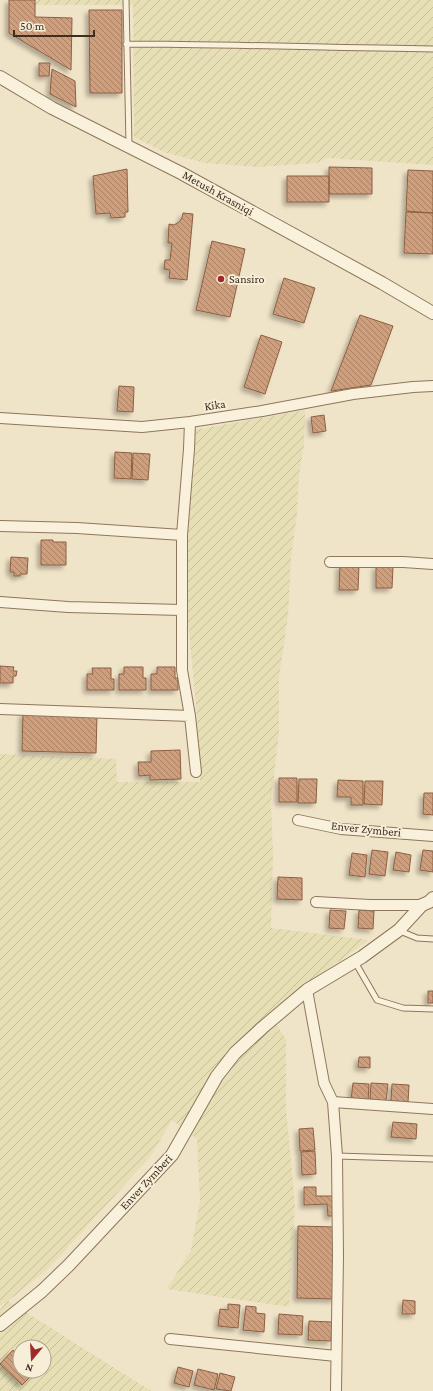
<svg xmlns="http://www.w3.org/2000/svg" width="433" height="1391" font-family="'Crimson Pro',serif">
<defs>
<pattern id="farmland-furrows" width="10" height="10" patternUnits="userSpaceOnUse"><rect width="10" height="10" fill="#e6deb5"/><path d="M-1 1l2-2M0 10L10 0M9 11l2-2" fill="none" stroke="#c6bf9b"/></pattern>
<pattern id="building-back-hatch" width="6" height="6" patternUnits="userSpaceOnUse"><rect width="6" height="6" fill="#cf9f7d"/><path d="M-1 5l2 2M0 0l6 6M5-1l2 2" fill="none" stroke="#a98266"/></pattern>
<filter id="shadow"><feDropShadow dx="-3.5" dy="3.5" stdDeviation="2" flood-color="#0004"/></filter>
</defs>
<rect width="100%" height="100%" fill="#f0e4c8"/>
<path fill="url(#farmland-furrows)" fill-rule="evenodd" d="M13 0H433V165L327 158 317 163 259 167 205 163 164 152 134 137 133 5H13Z
M305 410 304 445 299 475 297 514 291 558 288 616 279 677V733L271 800 273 857 271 928 369 940 288 997 270 1013 286 1040V1108L295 1204 289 1307 167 1289 191 1250 200 1201 197 1139 172 1120 150 1157 49 1268 8 1301 151 1391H0V1310L6 1302 0 1306V754L116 759 117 782H200L196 706 187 611 188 529 194 430ZM20 1347H44V1371H20Z"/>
<path fill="url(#building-back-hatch)" stroke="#8d5f41" filter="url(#shadow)" d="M9 0H35V17L72 18 71 70 9 33Z
M89 10H122V93H90Z
M39 63H50L49 76H39Z
M52 69 75 81 76 107 50 94Z
M329 167 372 168V194H329Z
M127 169 128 212H125V217L111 218 110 213 96 214 93 176Z
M408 170 433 171V213L406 211Z
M287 176H329V202H287Z
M406 212 433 213V254L404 253Z
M183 213 193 214 187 280 169 278 170 270 164 269 165 260H170L172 243H168L169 224 174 225 179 222 182 218Z
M212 241 245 249 230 317 196 310Z
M284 278 315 288 304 323 273 314Z
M360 315 393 326 371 385 331 391Z
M261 335 282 342 265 394 244 387Z
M119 386 134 387 133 412 117 411Z
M324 415 326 431 313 433 311 417Z
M115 452 132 453 131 479 114 478Z
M133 453 150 454 148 480 132 479Z
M41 540H53V542H66V565H41Z
M11 557 28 558 27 574H20V576H14V572H10Z
M340 565H359L358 590H339Z
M376 566H393L392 588H376Z
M0 666 14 667 13 671H17L16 676H13V683H0Z
M124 667H143V678H146V690H119V674H124Z
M157 667H175V678H178V690H151V674H157Z
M92 668H111V679H114V690H87V674H93Z
M23 713 97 715 96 753 22 751Z
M180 750 181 779 150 780V775L139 776 138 762H151V751Z
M279 778H297V802H279Z
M299 779H317L316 803H298Z
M338 780 363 781V805H351V797H337Z
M365 781H383L382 805 364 804Z
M424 793H433V815L423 814Z
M372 850 388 852 385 876 369 874Z
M423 850 433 851V872L420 870Z
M396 852 411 855 409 872 393 870Z
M352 853 367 855 365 877 349 875Z
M278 877 302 878V900L277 899Z
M330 910 346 911 344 929 329 928Z
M359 910 374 911 373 929 358 928Z
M428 991H433V1003H428Z
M359 1057H370V1068L358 1067Z
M353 1083 369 1084 368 1101 351 1100Z
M371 1083 388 1084 386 1101 370 1100Z
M392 1084 409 1085 408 1102 391 1101Z
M393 1122 417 1124 416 1139 391 1137Z
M313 1128 315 1150 300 1151 299 1129Z
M315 1151 316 1174 302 1175 301 1152Z
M304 1187H316V1196H334V1216H328L327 1204 304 1205Z
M298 1226 336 1227 335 1299 297 1298Z
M403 1300 415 1301V1314H402Z
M228 1304 240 1305 238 1328 218 1326 220 1309 228 1310Z
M246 1306 256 1307V1313L265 1314 264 1332 243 1330Z
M279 1314 303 1316 302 1335 278 1334Z
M309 1321 332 1322 331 1341 308 1340Z
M13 1350 20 1357V1371L35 1372 22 1385 0 1364Z
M178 1367 193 1371 189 1387 174 1383Z
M198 1369 218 1374 214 1390 194 1385Z
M220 1373 235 1377 231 1391 216 1389Z"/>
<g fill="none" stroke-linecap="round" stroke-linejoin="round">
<defs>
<path id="service" d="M126 0 129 145
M126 44C229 44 331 48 433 49
M400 931 417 938 433 939
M355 962 377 1000 403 1008 433 1009
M337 1156 433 1159"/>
<path id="minor" d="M0 418 142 427 190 422 262 411 353 394 413 387 433 386
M190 422 189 449 182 535V670L190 716 196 772
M0 526 77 528 182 535
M330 562H403L433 564
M0 602 68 607 181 610
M0 709 190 716
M298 820 341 829 433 836
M316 902 370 905H422
M307 990 324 1083 333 1102 337 1156 338 1256 336 1391
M333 1102 433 1109
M170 1339 336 1356"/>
<path id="tertiary" d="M0 77 52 108 181 173 382 283 433 313
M0 1325 42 1291 69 1265 172 1155 217 1076 235 1053 262 1028 307 990 362 957 399 930 422 905 429 902 433 898"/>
</defs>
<use href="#service" stroke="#8d765c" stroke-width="7"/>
<use href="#minor" stroke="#8d765c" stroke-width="12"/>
<use href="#tertiary" stroke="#8d765c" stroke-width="14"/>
<use href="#service" stroke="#faf1dc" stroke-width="5"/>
<use href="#minor" stroke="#faf1dc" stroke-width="10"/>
<use href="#tertiary" stroke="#faf1dc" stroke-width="12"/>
</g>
<circle fill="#9e2a2b" stroke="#f7eed8" stroke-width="1.5" cx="221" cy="279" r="4"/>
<g text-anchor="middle" stroke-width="4" stroke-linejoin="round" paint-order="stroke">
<g font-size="12" fill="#3d2e20" stroke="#f7eed8">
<text transform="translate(218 193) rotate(29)" y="4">Metush Krasniqi</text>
<text transform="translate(215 405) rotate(-8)" y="4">Kika</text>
<text transform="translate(366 829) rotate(6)" y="4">Enver Zymberi</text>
<text transform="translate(146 1182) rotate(-47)" y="4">Enver Zymberi</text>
</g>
<g font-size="12" fill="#3d2e20" stroke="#f7eed8" text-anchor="start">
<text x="229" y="283">Sansiro</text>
</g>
</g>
<g transform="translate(32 1359) rotate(198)"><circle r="19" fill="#f7eed8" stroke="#ada18e"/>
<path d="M0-3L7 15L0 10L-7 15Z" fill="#9e2a2b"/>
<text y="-6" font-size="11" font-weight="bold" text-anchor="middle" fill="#3d2e20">N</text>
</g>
<path d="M14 30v6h80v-6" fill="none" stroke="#3d2e20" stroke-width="2"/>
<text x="20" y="30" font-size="12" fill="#3d2e20" stroke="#f7eed8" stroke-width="3" paint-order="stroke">50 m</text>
</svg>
